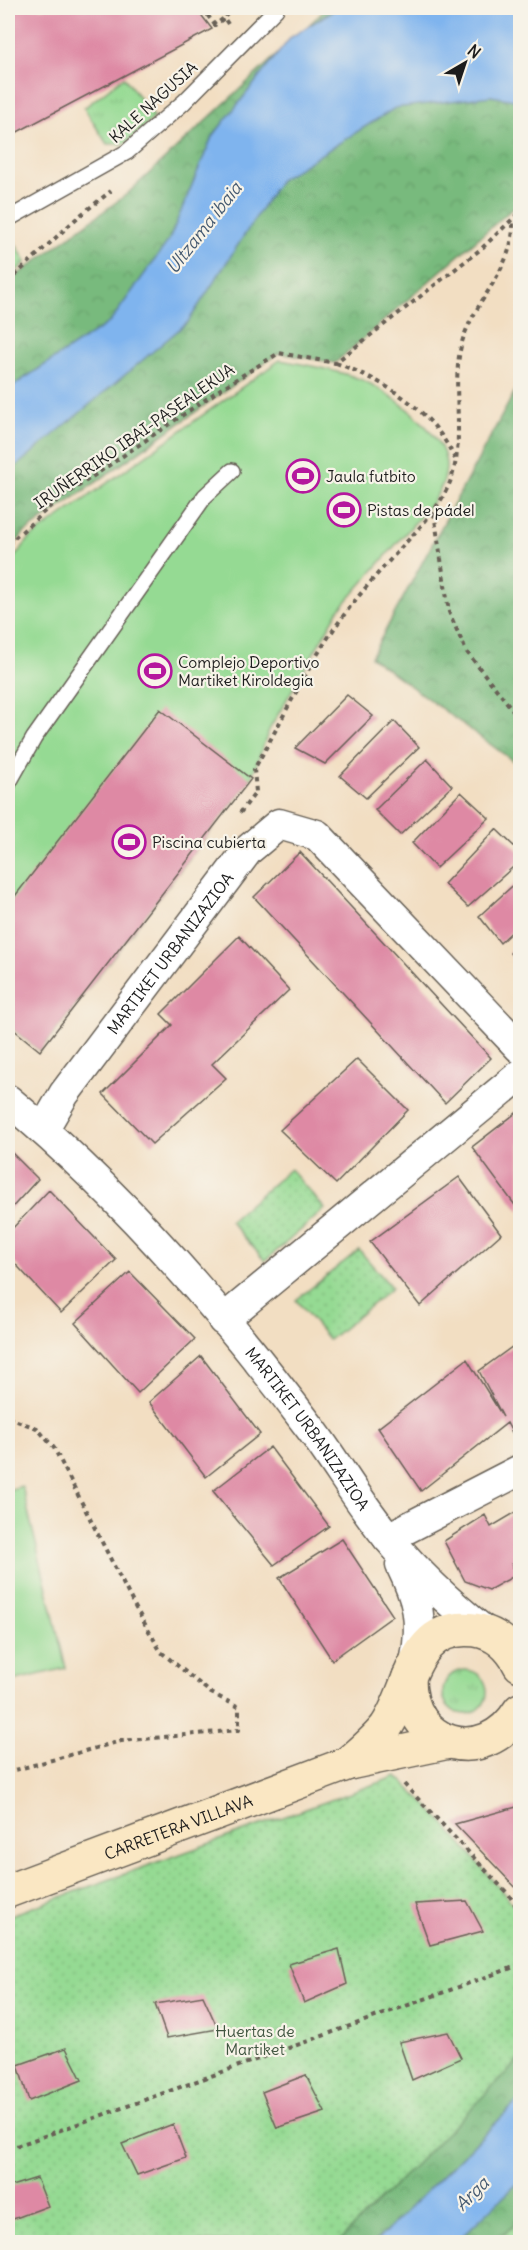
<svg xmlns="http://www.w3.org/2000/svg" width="528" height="2250" font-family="Delius,sans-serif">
<defs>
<pattern id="grass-tufts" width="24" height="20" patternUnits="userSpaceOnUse" patternTransform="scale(1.5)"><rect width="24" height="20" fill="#95da93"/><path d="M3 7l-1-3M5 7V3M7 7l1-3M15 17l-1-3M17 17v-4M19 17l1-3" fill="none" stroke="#80ba7e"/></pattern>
<pattern id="forest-crowns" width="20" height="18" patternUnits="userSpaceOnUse" patternTransform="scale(1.5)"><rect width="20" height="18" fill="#78ba7d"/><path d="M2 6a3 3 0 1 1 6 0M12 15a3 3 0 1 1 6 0" fill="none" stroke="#679f6b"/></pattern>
<pattern id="park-dots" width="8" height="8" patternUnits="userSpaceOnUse" patternTransform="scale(1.5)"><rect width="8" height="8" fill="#95da93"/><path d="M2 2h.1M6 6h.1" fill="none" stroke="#80ba7e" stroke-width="1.8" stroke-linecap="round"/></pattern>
</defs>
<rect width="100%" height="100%" fill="#f7f3e8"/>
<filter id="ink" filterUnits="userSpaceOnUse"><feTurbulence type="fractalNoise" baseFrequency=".0167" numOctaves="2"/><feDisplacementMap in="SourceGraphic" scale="12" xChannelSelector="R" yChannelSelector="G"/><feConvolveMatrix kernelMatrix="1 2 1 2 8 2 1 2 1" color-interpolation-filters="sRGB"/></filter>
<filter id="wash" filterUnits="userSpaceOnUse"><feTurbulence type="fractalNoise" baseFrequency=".008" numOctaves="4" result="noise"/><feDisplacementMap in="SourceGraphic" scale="24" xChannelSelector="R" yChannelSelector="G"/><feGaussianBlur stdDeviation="1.35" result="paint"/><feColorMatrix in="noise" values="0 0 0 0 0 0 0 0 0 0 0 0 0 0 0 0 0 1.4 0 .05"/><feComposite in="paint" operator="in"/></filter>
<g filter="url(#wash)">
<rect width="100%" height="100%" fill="#f2dec2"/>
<path fill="url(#grass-tufts)" stroke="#587b58" stroke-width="1.5" d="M124 77 154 118 125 144H107L84 108Z
M8 231 26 262 8 279Z
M443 1692a22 22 0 1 1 44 0a22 22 0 1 1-44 0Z"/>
<path fill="url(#forest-crowns)" stroke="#4a6b4c" stroke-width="1.5" d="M327 8H520V202L335 363 279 353 24 533 8 553V282L127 194Z
M520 382V766L371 657Z
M520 2059V2099L375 2242H338Z
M520 2181V2220L495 2242H456Z"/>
<path fill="url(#park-dots)" stroke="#587b58" stroke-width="1.5" d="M290 1169 325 1209 265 1261 230 1221Z
M359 1250 392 1288 329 1340 296 1300Z
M397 1776 442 1821 520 1912V2059L338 2242H8V1916Z
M520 2220V2242H495Z"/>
<path fill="#95da93" stroke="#587b58" stroke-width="1.5" d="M280 360C306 365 333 369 357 378 386 388 445 432 446 465 446 481 440 490 432 503L338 611 269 730 251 779 40 1051 8 1025V565L30 538Z
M22 1486 66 1668 8 1682V1490Z"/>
<path fill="#7fb4ee" stroke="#4e6885" stroke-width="1.5" d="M337 8H520V101L491 96 395 108 280 180 188 322 8 473V389L110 322 169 240 212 137 291 37Z
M520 2099V2181L515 2186 456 2242H375Z"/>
<g id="blocks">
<path fill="#de89a4" d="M8 8H196L212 29 8 137Z
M347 695 373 716 325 764 295 748Z
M160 709 251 779 40 1051 8 1025V905Z
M394 721 419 747 366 798 340 776Z
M427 759 452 786 400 835 375 810Z
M461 792 489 818 436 868 412 843Z
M496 829 520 852V861L468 907 444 884Z
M300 852 491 1058 445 1103 254 897Z
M520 879V924L500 943 479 916Z
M239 936 289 990 212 1064 226 1078 152 1144 103 1094 172 1025 161 1014Z
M520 944V965L510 953Z
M357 1059 408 1110 336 1184 280 1130Z
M520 1110V1212L472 1147Z
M8 1149 38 1179 8 1212Z
M459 1177 501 1234 420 1306 370 1242Z
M49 1190 116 1260 61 1313 8 1256V1233Z
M130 1272 195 1339 138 1393 75 1323Z
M520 1341V1431L514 1436 507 1423 421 1491 378 1428 467 1359 503 1417 479 1371Z
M201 1356 260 1434 206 1477 149 1402Z
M270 1447 329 1526 274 1565 213 1491Z
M516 1512 520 1521V1582L511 1563 516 1575 489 1590 465 1581 444 1541 485 1515 491 1527Z
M342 1539 393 1616 332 1660 279 1578Z
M520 1806V1892L455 1824Z
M467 1901 483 1931 430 1945 415 1904Z
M339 1949 347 1984 304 2003 289 1964Z
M203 1996 218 2029 167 2038 155 2004Z
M448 2032 461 2058 412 2080 399 2042Z
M66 2048 82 2080 29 2101 18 2065Z
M306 2075 325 2112 277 2128 262 2092Z
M173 2124 186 2158 137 2175 122 2144Z
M37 2178 48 2206 8 2221V2187Z"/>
</g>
</g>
<g filter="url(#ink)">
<use href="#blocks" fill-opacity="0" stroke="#676056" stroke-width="1.5"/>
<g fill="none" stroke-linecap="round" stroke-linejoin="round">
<defs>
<path id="lane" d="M8 219 127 152 184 102 276 9
M8 784 34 738 205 496 232 471"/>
<g id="street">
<path id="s1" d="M8 1100C122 1195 222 1310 311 1429 338 1465 360 1505 390 1540 418 1574 449 1603 484 1631"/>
<path id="s2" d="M43 1130 64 1094 248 850 279 824 317 835 520 1048"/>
<path d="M223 1320 520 1075"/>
<path d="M388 1538 520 1470"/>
<path d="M401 1565C418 1600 423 1620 416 1658"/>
</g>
<g id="secondary">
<path d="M409 1677C408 1747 484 1769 520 1710"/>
<path d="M349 1763C361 1752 376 1740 386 1727 412 1690 411 1622 475 1630 496 1633 510 1646 520 1665"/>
<path id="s3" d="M8 1891 349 1763 449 1742"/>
</g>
</defs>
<use href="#lane" stroke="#676056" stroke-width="18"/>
<use href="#street" stroke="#676056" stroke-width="33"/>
<use href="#secondary" stroke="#676056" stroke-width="36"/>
<path stroke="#676056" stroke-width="4" stroke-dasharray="4.5 4.5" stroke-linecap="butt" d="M202 8 215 25 224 18
M228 24 224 18 232 8
M8 282 78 217 111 191
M336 363C385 381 432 409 455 459
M434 513 449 612 466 651 520 719
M8 544 54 503 225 386 279 353 335 363 481 249 520 212
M240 813 256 792 254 769C281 723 305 670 336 626 355 599 377 574 400 549 417 530 436 512 447 489 470 442 447 384 464 336 479 295 515 266 513 220
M8 1063 15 1068
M8 1418 37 1428 54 1448 134 1605 161 1652 211 1693 239 1707V1730L121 1741 8 1772
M404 1784 509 1895 520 1912
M8 2149 514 1967"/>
<use href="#lane" stroke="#fff" stroke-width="15"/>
<use href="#street" stroke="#fff" stroke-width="30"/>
<use href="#secondary" stroke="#fae7c3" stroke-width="33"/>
</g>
</g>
<defs>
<symbol id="stadium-ring" viewBox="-11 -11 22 22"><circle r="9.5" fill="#f7f3e8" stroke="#b5179e" stroke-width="1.5"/><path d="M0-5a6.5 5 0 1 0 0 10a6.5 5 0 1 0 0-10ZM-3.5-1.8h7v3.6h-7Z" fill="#b5179e"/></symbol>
</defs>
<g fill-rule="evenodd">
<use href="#stadium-ring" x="284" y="457" width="38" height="38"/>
<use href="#stadium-ring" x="325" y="491" width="38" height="38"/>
<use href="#stadium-ring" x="136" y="652" width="38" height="38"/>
<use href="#stadium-ring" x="110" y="823" width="38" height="38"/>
</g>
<g text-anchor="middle" stroke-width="4.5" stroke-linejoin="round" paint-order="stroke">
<g font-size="16" fill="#1c1c1c" stroke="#f7f3e8">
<text transform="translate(153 102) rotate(-42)" y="6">KALE NAGUSIA</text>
<text transform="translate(134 436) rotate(-35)" y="6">IRUÑERRIKO IBAI-PASEALEKUA</text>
<text dy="6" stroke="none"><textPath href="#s2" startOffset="218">MARTIKET URBANIZAZIOA</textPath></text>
<text dy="6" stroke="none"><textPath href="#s1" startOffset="446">MARTIKET URBANIZAZIOA</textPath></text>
<text dy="6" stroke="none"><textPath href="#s3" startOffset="182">CARRETERA VILLAVA</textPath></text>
</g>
<g font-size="16" fill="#1c1c1c" stroke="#f7f3e8" text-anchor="start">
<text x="326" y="482">Jaula futbito</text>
<text x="367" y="516">Pistas de pádel</text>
<text x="178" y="668">Complejo Deportivo<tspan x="178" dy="18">Martiket Kiroldegia</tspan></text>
<text x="152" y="848">Piscina cubierta</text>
</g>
<g font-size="16" fill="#405540" stroke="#f7f3e8">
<text x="255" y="2037">Huertas de<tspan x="255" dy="18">Martiket</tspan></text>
</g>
<g font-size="18" font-style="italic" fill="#445970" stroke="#f7f3e8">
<text transform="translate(204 228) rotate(-52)" y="6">Ultzama ibaia</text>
<text transform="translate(472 2194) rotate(-45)" y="6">Arga</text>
</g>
</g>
<rect width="528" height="2250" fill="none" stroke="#f7f3e8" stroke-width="30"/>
<g transform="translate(465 63) rotate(39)" stroke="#f7f3e8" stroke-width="4.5" paint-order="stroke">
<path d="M0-4.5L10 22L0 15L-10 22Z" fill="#1c1c1c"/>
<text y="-9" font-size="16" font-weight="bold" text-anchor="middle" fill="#1c1c1c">N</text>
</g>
</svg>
